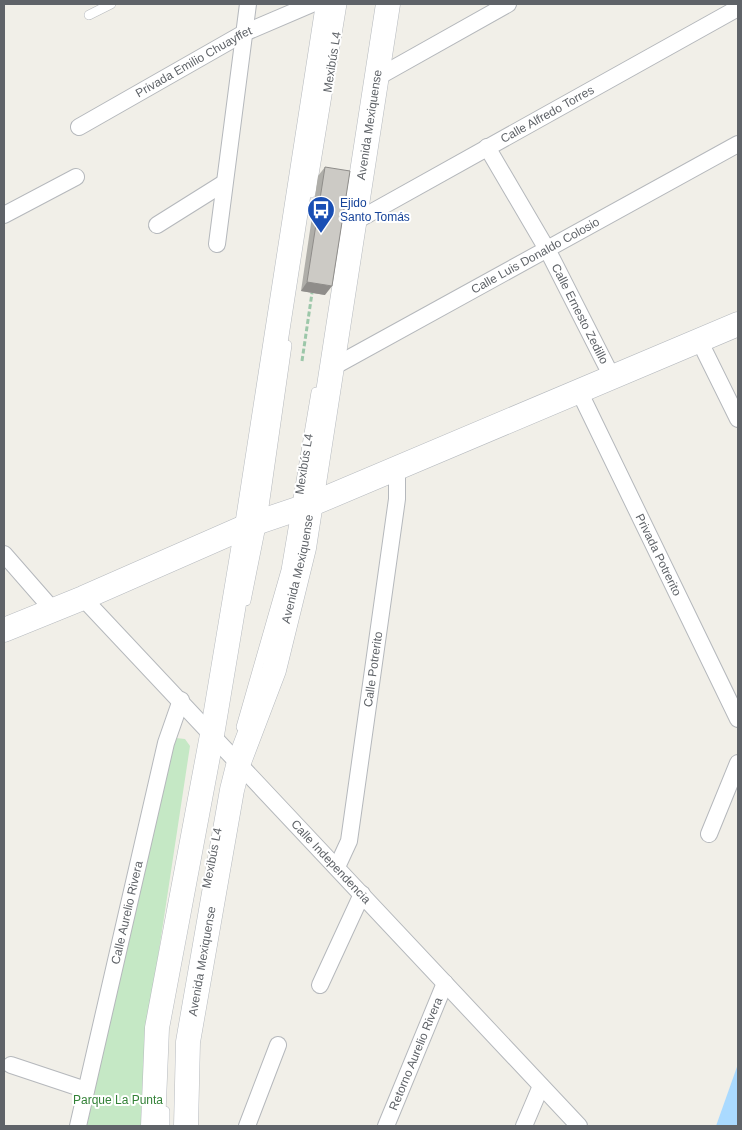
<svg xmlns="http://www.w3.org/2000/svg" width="742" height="1130" font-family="Helvetica,sans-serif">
<rect width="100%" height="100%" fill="#f1efe8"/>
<path fill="#c5e8c5" d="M176 738 185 739 190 746 148 1023 143 1126H87L130 916Z"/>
<path fill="#aadaff" d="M738 1064V1126H716Z"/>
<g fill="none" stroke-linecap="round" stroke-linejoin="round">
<defs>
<path id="service" d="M89 15 111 4
M311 193 342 4
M246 601 262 521 287 345
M241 727 286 570 316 392
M165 1126V1111"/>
<g id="minor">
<path d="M378 77 508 4"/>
<path id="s1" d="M79 127 244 33 312 4"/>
<path id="s2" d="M487 147 548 251 612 377"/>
<path d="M4 215 76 177"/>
<path id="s3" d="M356 221 738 8"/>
<path d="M157 225 224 183"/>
<path d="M217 244 248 4"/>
<path d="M699 340 738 419"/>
<path id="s4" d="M333 367 738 144"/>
<path id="s5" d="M579 391 738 719"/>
<path d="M4 554 53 610"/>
<path id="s6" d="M83 598 579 1126"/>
<path d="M709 834 738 763"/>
<path id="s7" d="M337 867 349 841 397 499V467"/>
<path d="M320 985 362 894"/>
<path d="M11 1065 86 1090"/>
<path id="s8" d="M78 1126 166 743 181 700"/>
<path d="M247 1126 278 1045"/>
<path id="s9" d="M386 1126 445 983"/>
<path d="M524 1126 541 1086"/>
</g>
<g id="secondary">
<path d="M4 630 83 598 247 526 312 504 738 324"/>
<path d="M153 1126 157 1028 212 735 247 526 328 4"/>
<path id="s10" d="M186 1126 188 1042 232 790 239 762 274 670 304 548 388 4"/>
</g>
</defs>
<use href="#service" stroke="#b5b8bc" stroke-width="10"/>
<use href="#minor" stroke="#b5b8bc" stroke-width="18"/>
<use href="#secondary" stroke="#b6babf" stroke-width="25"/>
<path stroke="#9cc7a9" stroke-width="3" stroke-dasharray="5 2.5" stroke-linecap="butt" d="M302 361 312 293"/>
<use href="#service" stroke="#fff" stroke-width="9"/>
<use href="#minor" stroke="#fff" stroke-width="16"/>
<use href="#secondary" stroke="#fff" stroke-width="24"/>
</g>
<path fill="#afaea9" d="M325 167V295L301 291 318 176Z"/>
<path fill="#8f8d8a" d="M307 282 332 286 325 295 301 291Z"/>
<path fill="#cccac5" stroke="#8f8d8a" d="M325 167 350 171 332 286 307 282Z"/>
<defs>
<symbol id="bus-pin" viewBox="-11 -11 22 30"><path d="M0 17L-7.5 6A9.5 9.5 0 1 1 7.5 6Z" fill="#1a4fb4" stroke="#fff"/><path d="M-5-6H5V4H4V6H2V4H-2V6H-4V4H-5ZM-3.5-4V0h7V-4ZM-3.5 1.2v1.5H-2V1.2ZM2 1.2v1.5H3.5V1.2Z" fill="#fff"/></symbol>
</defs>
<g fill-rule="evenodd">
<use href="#bus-pin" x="305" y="194" width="32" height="43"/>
</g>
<g text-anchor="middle" stroke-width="4" stroke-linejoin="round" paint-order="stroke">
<g font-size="12" fill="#5f6368" stroke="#fff">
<text dy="4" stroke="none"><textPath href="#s1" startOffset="132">Privada Emilio Chuayffet</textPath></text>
<text transform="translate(332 62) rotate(-81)" y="4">Mexibús L4</text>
<text dy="4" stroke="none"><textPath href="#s3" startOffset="219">Calle Alfredo Torres</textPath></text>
<text dy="4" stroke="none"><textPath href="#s10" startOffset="1021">Avenida Mexiquense</textPath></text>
<text dy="4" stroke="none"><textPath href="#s4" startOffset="231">Calle Luis Donaldo Colosio</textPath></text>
<text dy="4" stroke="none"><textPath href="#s2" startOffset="191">Calle Ernesto Zedillo</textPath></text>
<text transform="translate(304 464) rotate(-81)" y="4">Mexibús L4</text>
<text dy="4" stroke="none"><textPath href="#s5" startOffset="182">Privada Potrerito</textPath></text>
<text dy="4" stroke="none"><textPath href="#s10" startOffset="571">Avenida Mexiquense</textPath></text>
<text dy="4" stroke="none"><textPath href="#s7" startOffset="202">Calle Potrerito</textPath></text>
<text transform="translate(212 858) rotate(-79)" y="4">Mexibús L4</text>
<text dy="4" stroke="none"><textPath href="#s6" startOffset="362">Calle Independencia</textPath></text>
<text dy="4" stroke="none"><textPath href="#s8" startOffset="219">Calle Aurelio Rivera</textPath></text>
<text dy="4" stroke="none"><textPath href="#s10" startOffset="166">Avenida Mexiquense</textPath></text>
<text dy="4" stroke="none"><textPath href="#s9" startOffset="78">Retorno Aurelio Rivera</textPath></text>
</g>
<g font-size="12" fill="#164399" stroke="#fff" text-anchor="start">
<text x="340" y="207">Ejido<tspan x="340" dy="14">Santo Tomás</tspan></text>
</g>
<g font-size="12" fill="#348238" stroke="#fff">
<text x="118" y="1104">Parque La Punta</text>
</g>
</g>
<rect width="742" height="1130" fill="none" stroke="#5f6368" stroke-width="10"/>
</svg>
